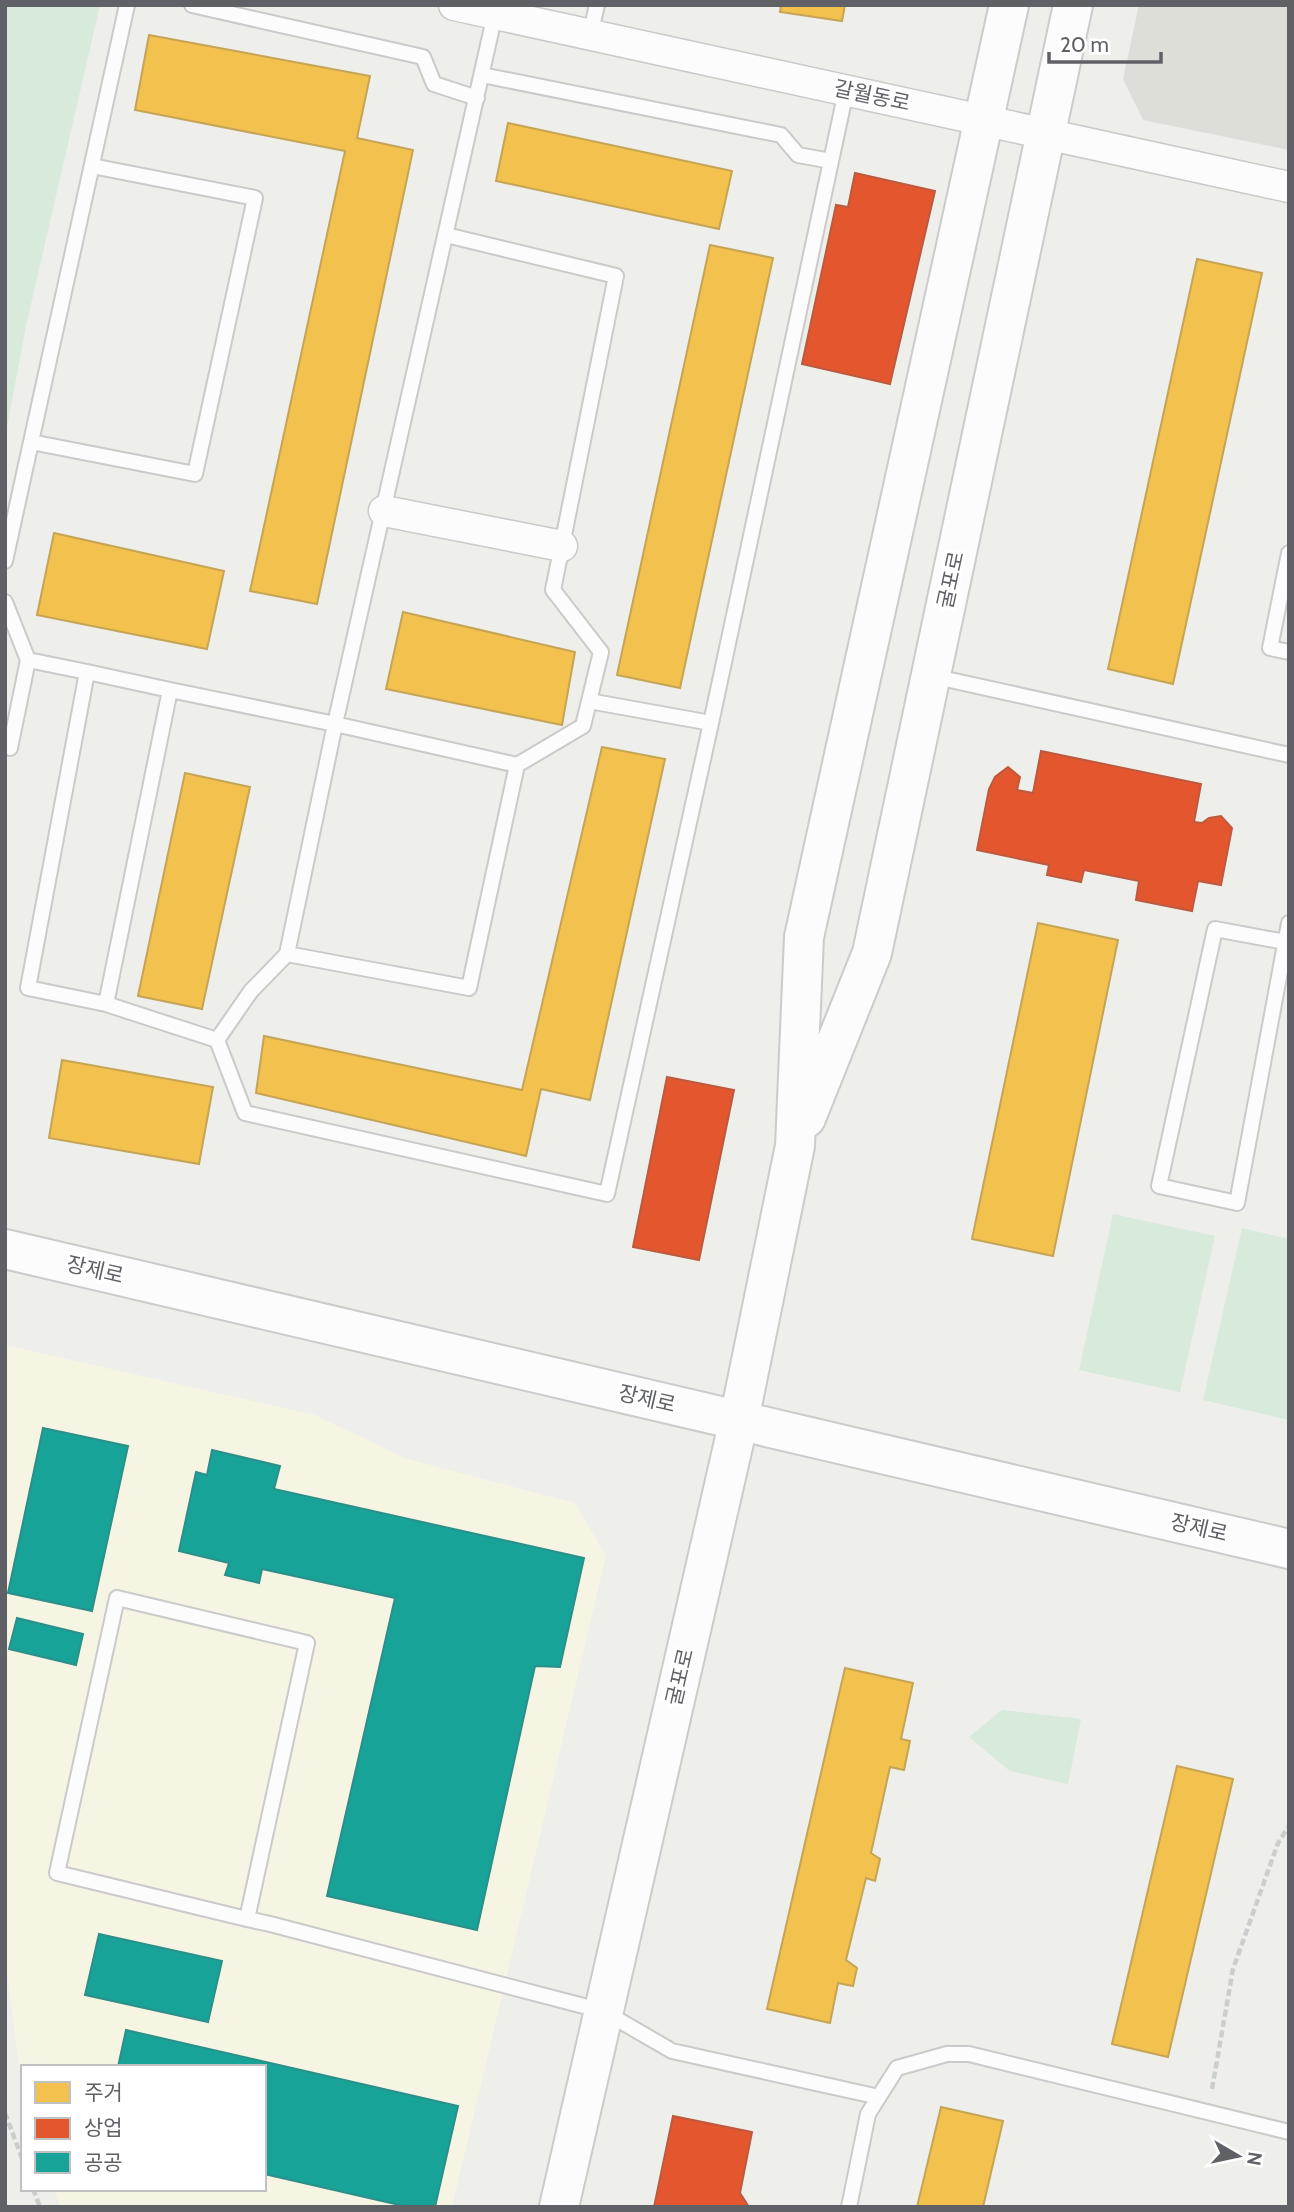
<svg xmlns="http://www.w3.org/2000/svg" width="1294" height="2212" font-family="Cabin,'Noto Sans KR',sans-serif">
<rect width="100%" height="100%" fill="#eeeeea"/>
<path fill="#f6f5e4" d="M5 1345 315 1415 407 1459 575 1503 606 1556 452 2207H60L54 2189H264V2067H23V2097L5 1959Z"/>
<path fill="#deded8" d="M1139 5H1289V150L1143 120 1123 79Z"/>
<path fill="#d8ead9" d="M5 5H100L26 326 5 438Z
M1113 1214 1215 1236 1180 1392 1079 1370Z
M1242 1228 1289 1239V1420L1203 1400Z
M1002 1710 1081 1719 1068 1784 1010 1771 969 1737Z"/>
<path fill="#f2c14e" stroke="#c6a456" stroke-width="2" d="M781 5H845L842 21 780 12Z
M149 35 370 76 357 138 413 150 317 604 250 591 345 151 135 110Z
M508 123 732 171 719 229 496 181Z
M710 245 773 258 680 688 617 675Z
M1197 259 1262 273 1173 684 1108 669Z
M54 533 224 571 207 649 37 615Z
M403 612 575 652 562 725 386 689Z
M602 747 665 759 590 1100 541 1089 526 1156 256 1093 264 1036 522 1090Z
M185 773 250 787 202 1009 138 996Z
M1038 923 1118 940 1053 1256 972 1239Z
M62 1060 213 1087 199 1164 49 1138Z
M845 1668 913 1683 901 1739 910 1741 904 1770 890 1767 871 1853 880 1859 875 1881 866 1878 846 1960 857 1968 853 1986 838 1983 830 2023 767 2009Z
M1177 1766 1233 1779 1168 2057 1112 2044Z
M941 2107 1003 2121 983 2207H917Z"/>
<path fill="#e4572e" stroke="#bc5a3f" stroke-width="2" d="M855 173 935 191 890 384 802 364 836 205 848 207Z
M1041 751 1201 784 1194 822 1202 823 1209 818 1221 816 1232 828 1221 885 1198 881 1192 911 1136 900 1139 881 1084 870 1081 882 1047 875 1049 865 977 850 989 789 995 777 1008 767 1020 777 1017 790 1033 793Z
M667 1077 734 1090 699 1260 633 1247Z
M673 2116 752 2132 740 2193 749 2207H654Z"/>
<path fill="#17a398" stroke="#2d8f89" stroke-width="2" d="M43 1428 128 1446 92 1611 8 1593Z
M212 1450 280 1466 274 1489 584 1558 560 1667 535 1666 477 1930 327 1896 395 1598 262 1569 259 1583 225 1575 229 1563 179 1551 196 1472 207 1475Z
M17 1618 83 1634 76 1665 9 1649Z
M99 1934 222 1961 208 2022 85 1995Z
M126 2030 458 2106 435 2207H408L264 2174V2067H118Z"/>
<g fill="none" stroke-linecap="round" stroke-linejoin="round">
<defs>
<path id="lane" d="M192 5 423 57 434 84 477 98
M590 35 597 5
M482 75 781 135 798 155 831 161
M92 166 255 198 195 474 31 442 127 5
M446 235 616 276 553 590 601 652 583 726 517 765
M1289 553 1270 648 1289 652
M5 561 31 442
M5 602 28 660
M932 676 1289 755
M589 701 711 723
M10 748 28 660 87 672
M1285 942 1215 929 1159 1186 1237 1203 1289 923
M287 954 251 991 217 1040 245 1113 607 1194 711 723 846 91
M106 1004 28 988 87 672 170 690
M217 1040 106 1004 170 690 335 724 517 765 469 988 287 954 335 724 495 14
M247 1919 307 1643 117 1598 57 1873 247 1919 270 1924 603 2011 672 2051 879 2097
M849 2207 868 2114 897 2068 947 2054H969L1289 2132"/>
<path id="street" d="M454 5 1289 187
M384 511 562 546"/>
<path id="secondary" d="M806 1118 872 953 1073 5
M5 1249 1289 1549
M559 2207 739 1420 795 1146 804 937 1009 5"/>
</defs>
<use href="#lane" stroke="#cacaca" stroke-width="18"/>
<use href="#street" stroke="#cacaca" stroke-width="33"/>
<use href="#secondary" stroke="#cbcbcc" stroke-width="42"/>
<path stroke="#cacfcd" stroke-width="4.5" stroke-dasharray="7 3.5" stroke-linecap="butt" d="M1212 2089 1233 1969 1278 1843 1289 1826
M5 2113 23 2161
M33 2189 40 2207"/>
<use href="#lane" stroke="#fcfcfc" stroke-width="14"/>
<use href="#street" stroke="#fcfcfc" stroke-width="30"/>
<use href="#secondary" stroke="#fcfcfc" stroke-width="38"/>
</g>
<g text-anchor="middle" stroke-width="7" stroke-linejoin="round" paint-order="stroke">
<g font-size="21" fill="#5f6167" stroke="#fff">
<text transform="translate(872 96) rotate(12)" y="7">갈월동로</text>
<text transform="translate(951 580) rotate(-78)" y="7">굴포로</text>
<text transform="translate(95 1270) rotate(13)" y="7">장제로</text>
<text transform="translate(647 1399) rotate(13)" y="7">장제로</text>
<text transform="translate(1199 1528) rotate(13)" y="7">장제로</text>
<text transform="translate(680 1677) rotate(-77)" y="7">굴포로</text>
</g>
</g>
<rect width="1294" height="2212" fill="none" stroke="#5f6167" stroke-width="14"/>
<rect x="21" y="2065" width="245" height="126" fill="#ffffff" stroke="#bfc0c2" stroke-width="2"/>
<rect x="35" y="2082" width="35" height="21" fill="#f2c14e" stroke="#bfc0c2" stroke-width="2"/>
<text x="84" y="2100" font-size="21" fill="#5f6167">주거</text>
<rect x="35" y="2118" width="35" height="21" fill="#e4572e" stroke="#bfc0c2" stroke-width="2"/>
<text x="84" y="2135" font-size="21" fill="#5f6167">상업</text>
<rect x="35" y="2152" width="35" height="21" fill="#17a398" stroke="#bfc0c2" stroke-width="2"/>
<text x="84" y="2170" font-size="21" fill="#5f6167">공공</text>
<g transform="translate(1238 2156) rotate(99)" stroke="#ffffff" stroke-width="5" paint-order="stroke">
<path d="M0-5L12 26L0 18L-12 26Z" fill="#5f6167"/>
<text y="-10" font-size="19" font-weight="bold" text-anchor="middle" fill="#5f6167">N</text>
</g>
<path d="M1049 52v10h112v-10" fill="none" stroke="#5f6167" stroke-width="3.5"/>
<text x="1060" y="52" font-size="21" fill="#5f6167" stroke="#ffffff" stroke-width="5" paint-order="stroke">20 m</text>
</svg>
